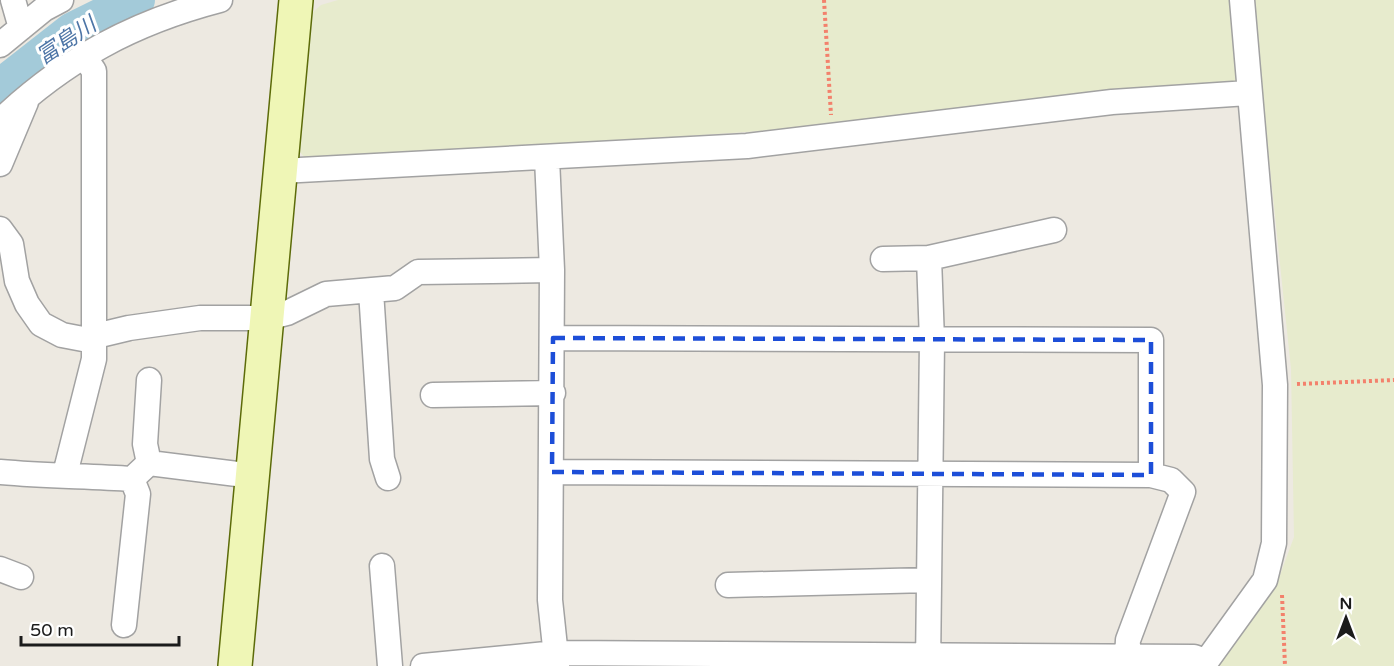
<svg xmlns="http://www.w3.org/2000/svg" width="1394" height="666" font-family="'Varela Round','Noto Sans JP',sans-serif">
<rect width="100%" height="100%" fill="#ede9e1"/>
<path fill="#e7ebcd" d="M338 0H1394V666H1210L1280 575 1294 537 1291 369 1261 82 803 128 309 162 299 151 311 14 321 5Z"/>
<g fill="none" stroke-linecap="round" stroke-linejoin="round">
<path stroke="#a3cad9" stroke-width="38" d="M0 88 73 31 136 0"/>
<defs>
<path id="street" d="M13 0 21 28
M0 45 44 9 61 0
M0 121C66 59 132 23 220 0
M547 158 552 270 550 600 557 666
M0 164 26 102
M281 171 747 146 1112 102 1248 93
M0 229 11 244 17 281 27 304 41 324 62 335 83 339 129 328 200 318H268L287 313 326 294 395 288 418 272 552 270
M883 259 929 258 1054 230
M371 291 382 459 388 478
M149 380 145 444 149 463 253 476
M433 395 553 393
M0 472C44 476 87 476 132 479
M552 472 1151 475V340L553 338
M65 474 94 359V71L83 55
M382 566 390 666
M0 569 21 577
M728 585 929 580
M124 625 138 494 132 479 149 463
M1127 657 1128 640 1183 492 1171 480 1151 475
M423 666 556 653 1194 657 1205 661
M928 666 932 341 929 258
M1203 666 1265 580 1274 543 1275 385 1242 0"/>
<path id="secondary" d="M235 666 296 0"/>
</defs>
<use href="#street" stroke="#a2a2a2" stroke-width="27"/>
<use href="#secondary" stroke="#5c6b09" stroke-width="36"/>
<path stroke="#f3816c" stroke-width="4" stroke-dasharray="3 3" stroke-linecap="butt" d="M824 0 831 115
M1297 384 1394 380
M1282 595 1285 666"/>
<use href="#street" stroke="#fff" stroke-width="24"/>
<use href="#secondary" stroke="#eff6b6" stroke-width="33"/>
</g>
<path fill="none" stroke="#1d4ed8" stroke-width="4.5" stroke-dasharray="12 8" stroke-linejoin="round" d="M553 338 1151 340V475L552 472Z"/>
<g text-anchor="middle" stroke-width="6" stroke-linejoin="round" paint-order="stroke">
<g font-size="22" font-style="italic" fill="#4d75a6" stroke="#fff">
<text transform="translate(66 40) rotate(-34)" y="8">富島川</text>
</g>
</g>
<g transform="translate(1346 618)" stroke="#ffffff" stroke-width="4.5" paint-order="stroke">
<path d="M0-4.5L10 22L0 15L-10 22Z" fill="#1b1b1b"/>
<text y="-9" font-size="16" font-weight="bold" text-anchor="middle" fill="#1b1b1b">N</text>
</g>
<path d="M21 636v9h158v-9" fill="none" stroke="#1b1b1b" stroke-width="3"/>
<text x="30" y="636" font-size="18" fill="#1b1b1b" stroke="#ffffff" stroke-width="4.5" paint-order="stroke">50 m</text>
</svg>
